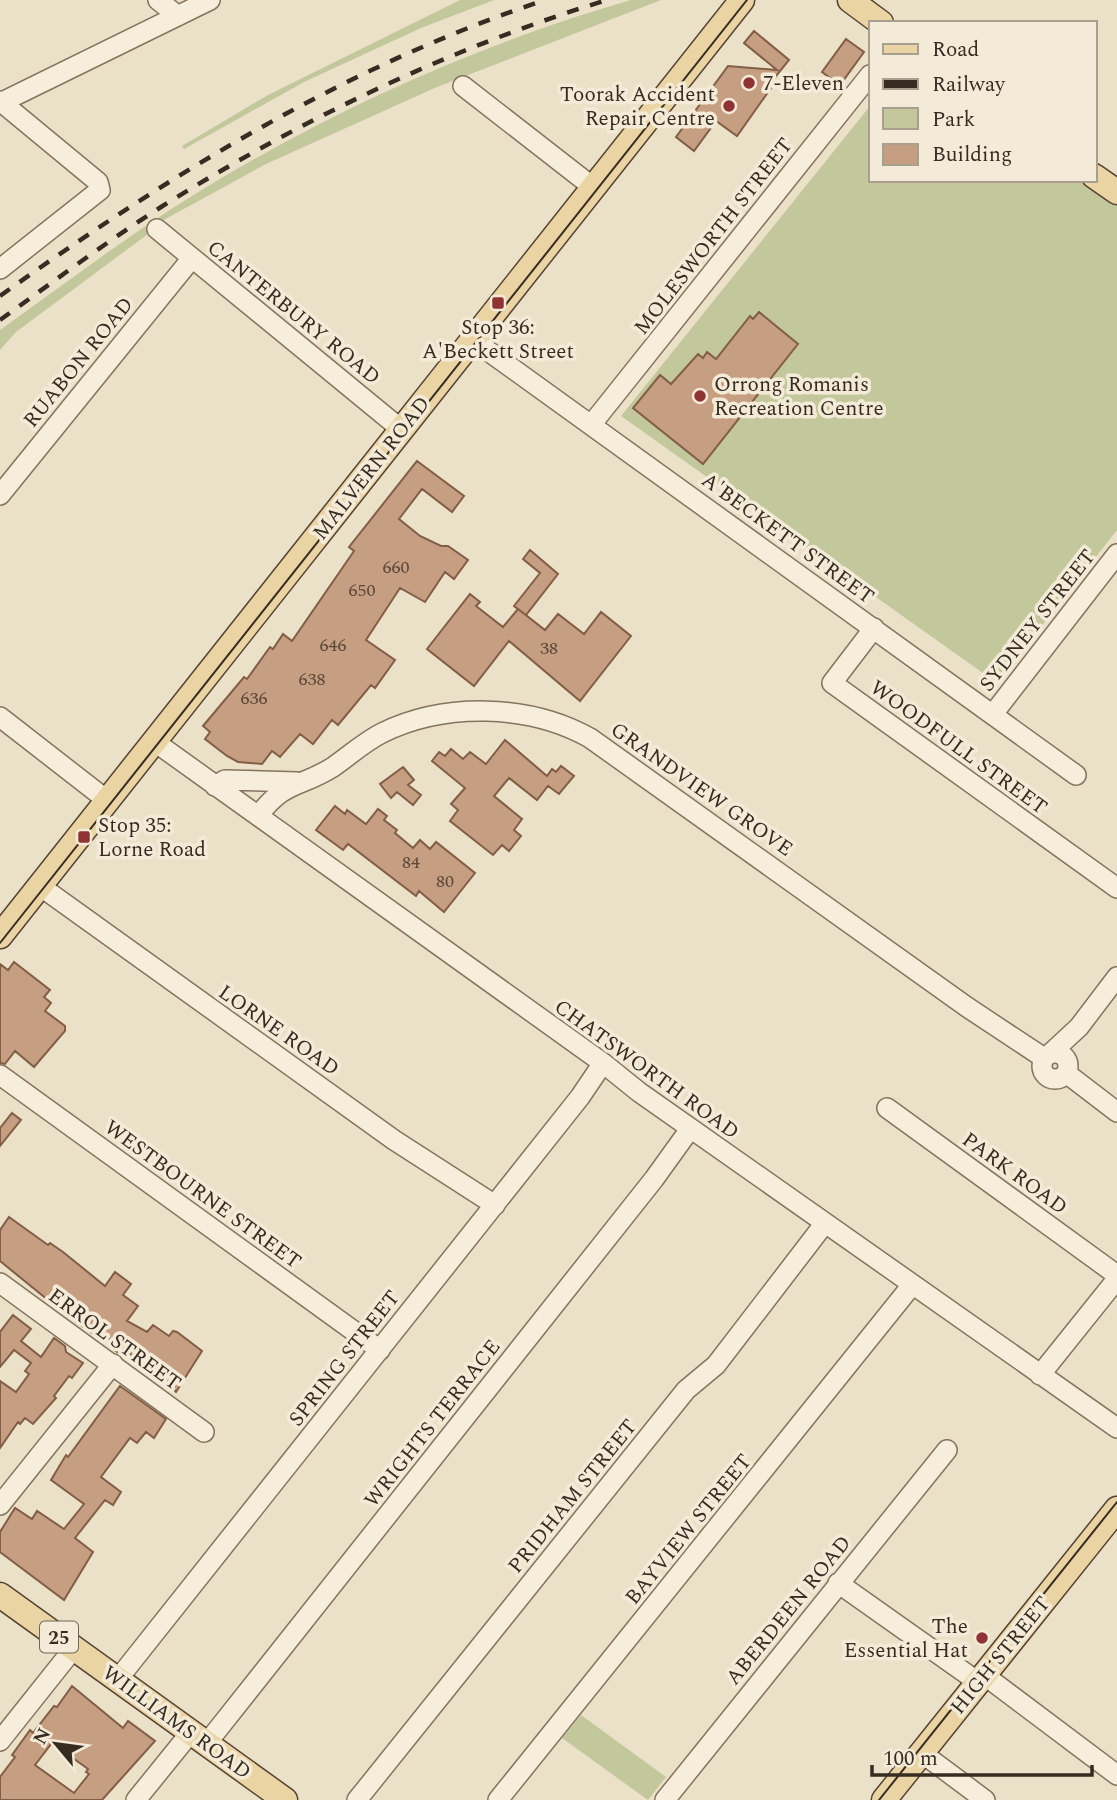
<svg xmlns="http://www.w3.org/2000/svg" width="1117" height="1800" font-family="Spectral,serif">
<rect width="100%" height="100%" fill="#ebe0c8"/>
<path fill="#c3c89c" d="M460 0H494L421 28 304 82 184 149 182 146 268 95Z
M631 0H661L437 87 266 164 160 222 152 231 16 332 0 350V330C49 295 97 259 147 225 294 127 461 49 631 0Z
M870 106V180H1094L1117 195V530L997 683 621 416Z
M581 1715 666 1777 648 1800 562 1738Z"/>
<path fill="#c69e81" stroke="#825e46" stroke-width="2" fill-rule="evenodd" d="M754 31 789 60 768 86 771 88 737 136 716 121 694 151 676 137 728 66 777 70 744 43Z
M846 39 864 52 840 85 822 72Z
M759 312 798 344 703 464 633 408 660 375 671 384 698 354 703 358 707 352 716 359 750 316 753 319Z
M417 461 464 496 452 512 422 489 399 519 420 536 441 546H448L468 560 454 579 445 572 425 602 400 588 366 640 395 660 375 688 371 685 338 725 332 720 313 744 300 734 280 757 272 751 262 764 238 762 227 756 205 739 210 732 203 726 244 677 247 679 270 647 273 649 283 634 292 641 354 551 349 547Z
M530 550 558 574 526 615 514 606 540 573 523 559Z
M470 594 480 602 476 606 503 627 518 609 545 630 558 614 584 634 601 612 631 636 580 701 509 641 474 686 427 649Z
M505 740 547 776 552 769 556 772 561 766 574 776 559 794 548 786 537 800 509 778 494 796 522 819 514 830 521 836 509 851 502 845 493 855 450 821 458 810 451 804 465 788 432 761 439 752 445 756 451 749 463 759 470 752 486 764Z
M403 767 414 780 408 785 421 795 413 805 397 792 391 798 380 784Z
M335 806 345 814 347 810 366 824 378 809 387 816 384 820 397 830 395 833 413 848 420 840 430 849 436 842 475 873 444 912 419 891 416 896 348 844 343 850 316 830Z
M14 962 50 990 44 997 51 1003 45 1011 65 1026V1031L34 1067 15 1051 5 1064 0 1063V964L8 970Z
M12 1113 21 1120 0 1146V1128Z
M9 1217 48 1245 50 1243 63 1252 105 1286 115 1272 131 1284 123 1295 138 1306 127 1321 147 1332 153 1325 169 1336 173 1331 177 1332 202 1351 176 1392 149 1367 130 1354 127 1358 114 1350 118 1345 96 1329 92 1333 70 1318 0 1261V1230Z
M13 1315 31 1329 21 1341 41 1357 54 1338 65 1346 66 1352 83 1363 72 1378 69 1376 54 1396 56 1398 33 1424 25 1418 20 1424 18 1422 0 1448V1381L16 1392 29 1374 25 1371 31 1363 14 1350 0 1367V1332Z
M120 1386 166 1419 154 1438 146 1432 137 1443 130 1438 101 1477 121 1492 113 1505 105 1500 75 1538 93 1552 64 1600 0 1552V1532L15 1508 32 1519 37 1511 64 1529 84 1504 51 1480 66 1455 68 1457Z
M72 1686 123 1728 128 1721 155 1741 102 1800H0V1777L15 1757 12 1755 30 1730 33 1733 54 1706 57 1707ZM52 1743 88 1769 86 1772 89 1774 74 1793 35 1765Z"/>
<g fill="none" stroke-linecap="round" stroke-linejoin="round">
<defs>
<path id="minor" d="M158 0 178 16
M463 86 594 188
M0 101 98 182 100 190 0 269
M2 102 210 0
M157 229 402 430
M473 340 1076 775
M591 425 870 75
M0 495 192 258
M874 628 832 683 1117 888
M993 714 1117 554
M0 717 108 801
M155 742 603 1063 639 1092 1117 1428
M215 786 225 780 297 782
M258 816C285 780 300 788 333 767 349 756 364 742 382 733 445 702 529 704 590 738L967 1007 1044 1058
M40 886 394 1140 495 1205
M1042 1066a13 13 0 1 1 26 0a13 13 0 1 1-26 0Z
M1051 1053 1079 1027 1117 977
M1066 1073 1117 1112
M0 1075 380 1350
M887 1108 1117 1275
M0 1283 204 1432
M1040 1375 1117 1279
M0 1505 113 1364
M838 1583 978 1682
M984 1675 1117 1775
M118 1679 580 1097 603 1063
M0 1741 74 1648
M207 1743 654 1179 690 1129
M922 1753 985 1800
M136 1800 191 1732
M357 1800 686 1390 716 1365 825 1223
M498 1800 912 1285
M665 1800 947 1450"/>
<path id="major" d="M850 0 881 23
M1094 176 1117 192
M0 936 742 0
M0 1595 285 1800
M884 1800 1117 1509"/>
</defs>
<use href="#minor" stroke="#85735e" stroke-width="22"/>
<use href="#major" stroke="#544232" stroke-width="27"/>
<use href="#minor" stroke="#f6eeda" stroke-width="19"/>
<use href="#major" stroke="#ead4a3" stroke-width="24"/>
<path stroke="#372c21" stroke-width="2" d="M0 943 747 0
M879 1800 1117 1502"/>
<path stroke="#372c21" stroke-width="4.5" stroke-dasharray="12 12" stroke-linecap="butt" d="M0 296C169 175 346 66 545 0
M0 320C53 282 106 242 161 207 300 120 450 48 607 0"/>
</g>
<g fill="#8f3334" stroke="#f3ebd7" stroke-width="2.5">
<circle cx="749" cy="83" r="7"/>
<circle cx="729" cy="106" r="7"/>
<rect x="491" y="296" width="14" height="14" rx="3.5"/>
<circle cx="700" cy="396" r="7"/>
<rect x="77" y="830" width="14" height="14" rx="3.5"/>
<circle cx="982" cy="1638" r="7"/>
</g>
<g text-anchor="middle" stroke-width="7" stroke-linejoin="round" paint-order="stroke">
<g font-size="18" fill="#5b4839">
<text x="396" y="573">660</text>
<text x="362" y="596">650</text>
<text x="333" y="651">646</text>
<text x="549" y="654">38</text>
<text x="312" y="685">638</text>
<text x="254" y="704">636</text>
<text x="411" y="868">84</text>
<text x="445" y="887">80</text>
</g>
<rect fill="#f3ebd7" stroke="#6f6558" stroke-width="2" x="40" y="1621.5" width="38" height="31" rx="5"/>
<g font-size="19" font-weight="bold" fill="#372c21">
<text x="59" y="1644">25</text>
</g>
<g font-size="21" fill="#372c21" stroke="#f3ebd7" text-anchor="start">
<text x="763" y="90">7-Eleven</text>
<text x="715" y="101" text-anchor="end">Toorak Accident<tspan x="715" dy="24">Repair Centre</tspan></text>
<text x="498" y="334" text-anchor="middle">Stop 36:<tspan x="498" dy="24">A'Beckett Street</tspan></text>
<text x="714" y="391">Orrong Romanis<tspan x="714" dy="24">Recreation Centre</tspan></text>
<text x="98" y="832">Stop 35:<tspan x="98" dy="24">Lorne Road</tspan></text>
<text x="968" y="1633" text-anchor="end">The<tspan x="968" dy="24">Essential Hat</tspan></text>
</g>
<g font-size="21" fill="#372c21" stroke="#f3ebd7">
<text transform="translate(713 236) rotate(-52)" y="7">MOLESWORTH STREET</text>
<text transform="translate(294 312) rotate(39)" y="7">CANTERBURY ROAD</text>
<text transform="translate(78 362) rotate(-51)" y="7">RUABON ROAD</text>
<text transform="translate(371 468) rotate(-52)" y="7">MALVERN ROAD</text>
<text transform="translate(788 538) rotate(36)" y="7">A'BECKETT STREET</text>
<text transform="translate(1037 620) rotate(-52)" y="7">SYDNEY STREET</text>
<text transform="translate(959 747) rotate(36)" y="7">WOODFULL STREET</text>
<text transform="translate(702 789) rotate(35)" y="7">GRANDVIEW GROVE</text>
<text transform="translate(279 1030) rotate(35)" y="7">LORNE ROAD</text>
<text transform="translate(647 1069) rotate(36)" y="7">CHATSWORTH ROAD</text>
<text transform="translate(1015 1173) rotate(36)" y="7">PARK ROAD</text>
<text transform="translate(203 1194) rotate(36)" y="7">WESTBOURNE STREET</text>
<text transform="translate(115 1339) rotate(36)" y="7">ERROL STREET</text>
<text transform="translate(344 1358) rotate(-52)" y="7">SPRING STREET</text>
<text transform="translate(432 1423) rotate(-52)" y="7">WRIGHTS TERRACE</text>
<text transform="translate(572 1496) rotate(-51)" y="7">PRIDHAM STREET</text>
<text transform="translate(688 1529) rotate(-51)" y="7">BAYVIEW STREET</text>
<text transform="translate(788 1610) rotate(-51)" y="7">ABERDEEN ROAD</text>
<text transform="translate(1000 1655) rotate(-51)" y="7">HIGH STREET</text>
<text transform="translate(177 1722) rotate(36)" y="7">WILLIAMS ROAD</text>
</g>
</g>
<rect x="869" y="21" width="228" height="161" fill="#f3ebd7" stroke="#a89f8e" stroke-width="2"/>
<rect x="883" y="44" width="35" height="10" fill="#ead4a3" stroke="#a89f8e" stroke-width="2"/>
<text x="932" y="56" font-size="21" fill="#372c21">Road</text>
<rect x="883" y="79" width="35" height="10" fill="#372c21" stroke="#a89f8e" stroke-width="2"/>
<text x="932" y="91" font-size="21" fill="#372c21">Railway</text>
<rect x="883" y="108" width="35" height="21" fill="#c3c89c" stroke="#a89f8e" stroke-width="2"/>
<text x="932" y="126" font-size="21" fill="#372c21">Park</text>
<rect x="883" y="144" width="35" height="21" fill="#c69e81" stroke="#a89f8e" stroke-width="2"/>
<text x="932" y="161" font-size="21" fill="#372c21">Building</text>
<g transform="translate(56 1744) rotate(299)" stroke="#f3ebd7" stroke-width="5" paint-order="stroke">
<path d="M0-5L12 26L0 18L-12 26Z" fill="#372c21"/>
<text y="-10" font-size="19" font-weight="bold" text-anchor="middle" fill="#372c21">N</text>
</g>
<path d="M872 1765v10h220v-10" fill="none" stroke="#372c21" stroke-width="3.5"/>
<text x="883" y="1765" font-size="21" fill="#372c21" stroke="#f3ebd7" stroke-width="5" paint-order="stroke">100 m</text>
</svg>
